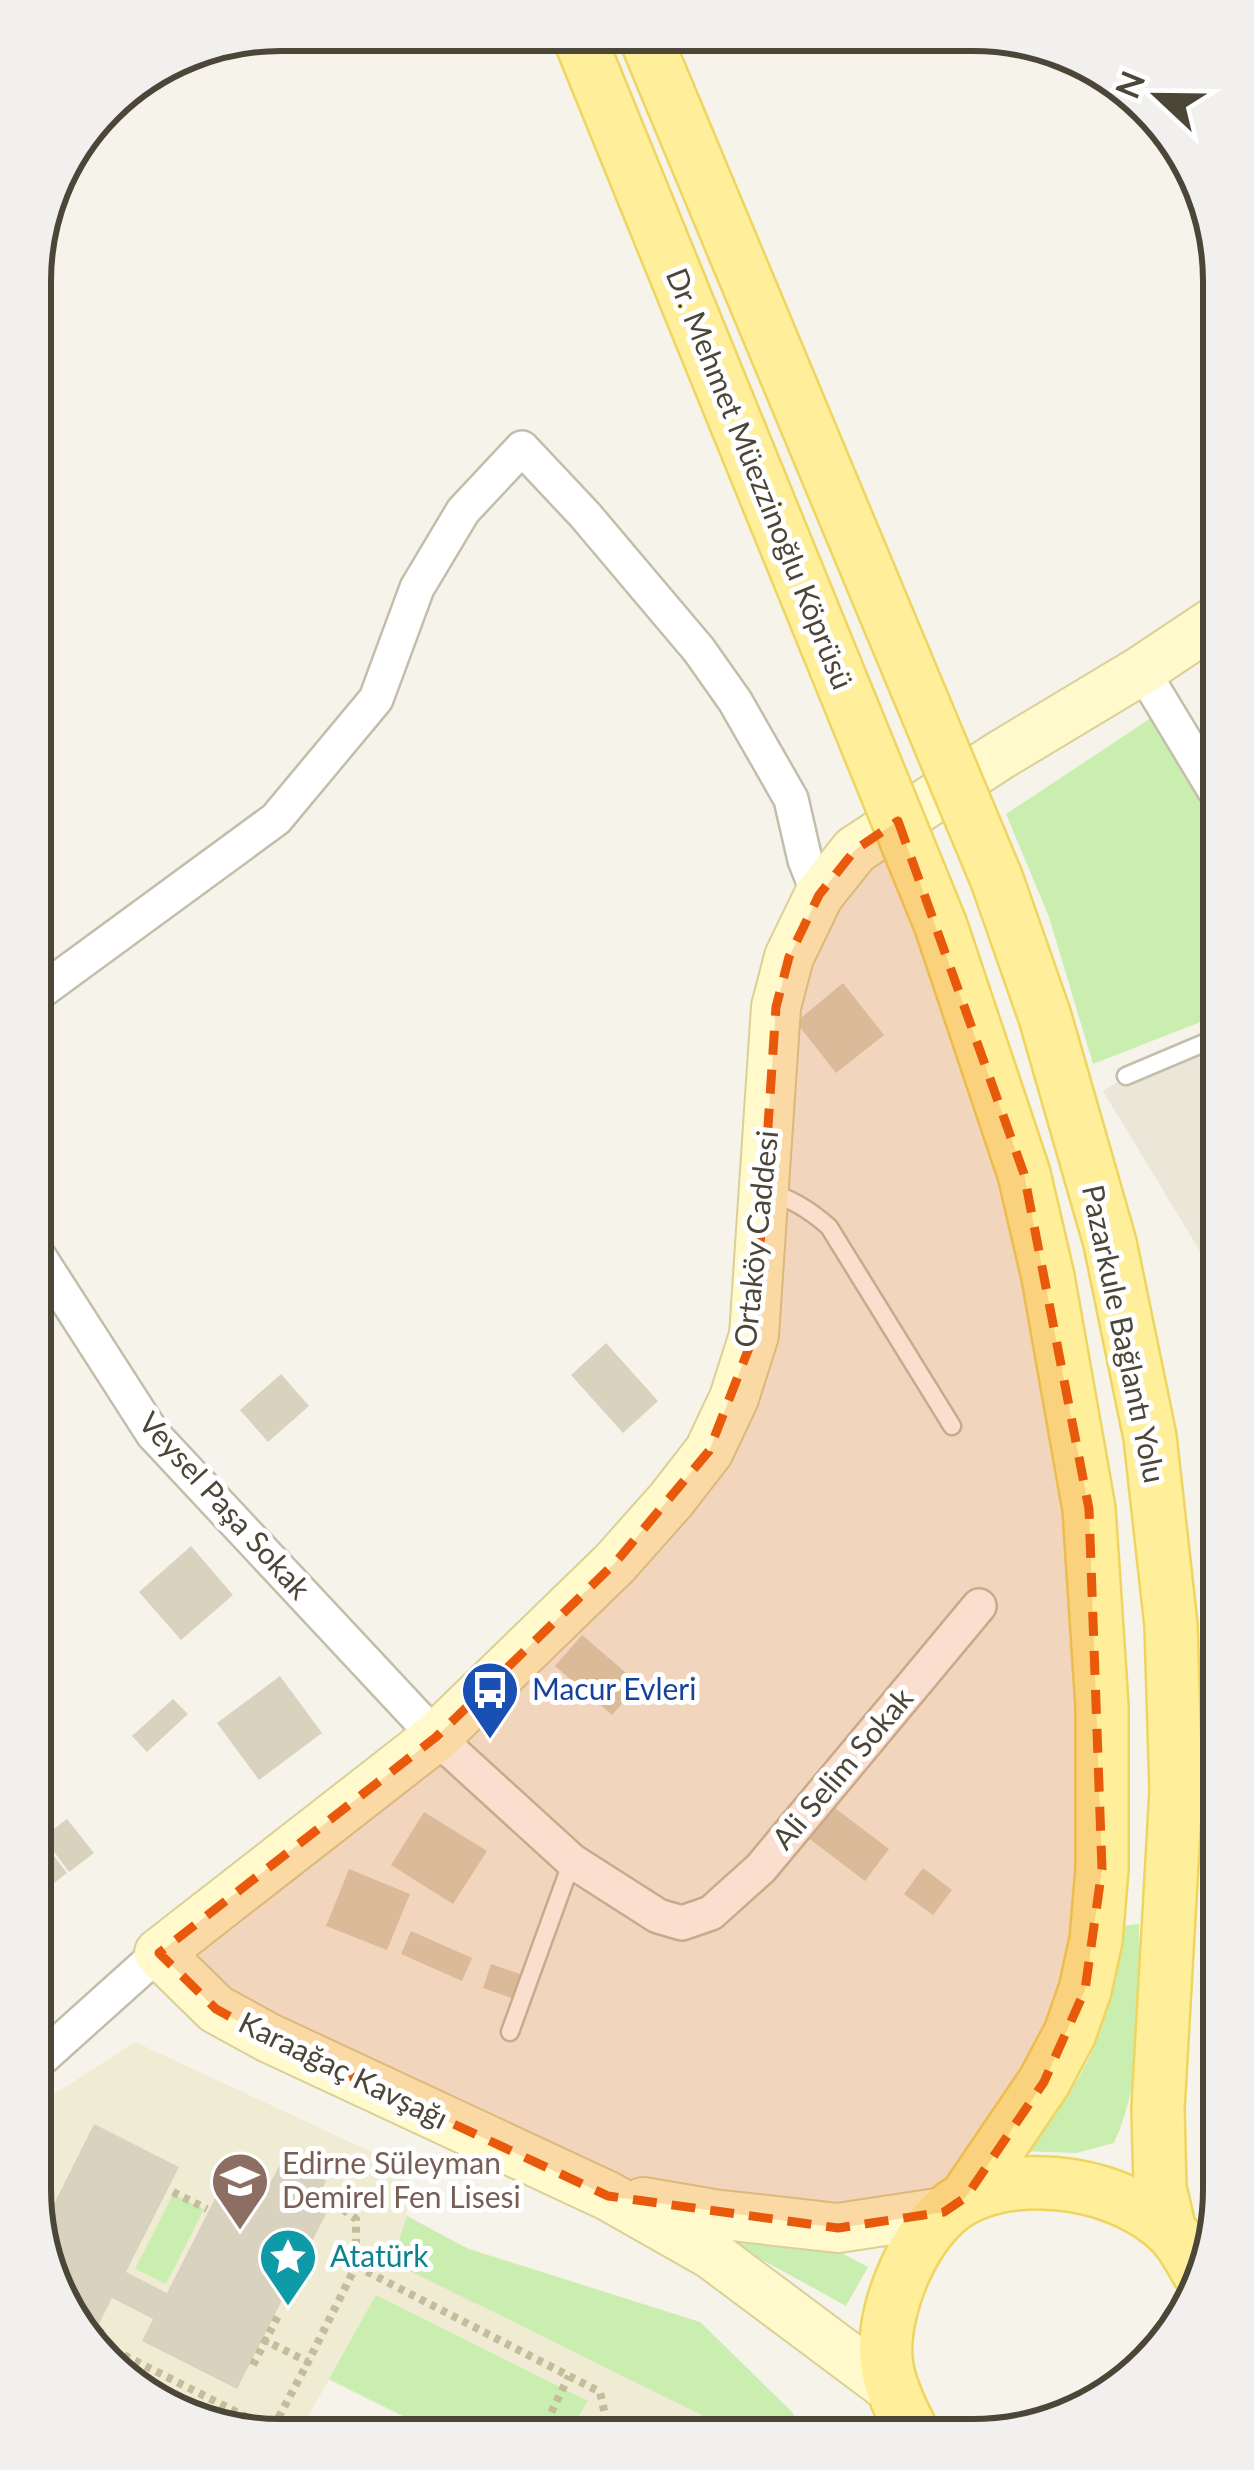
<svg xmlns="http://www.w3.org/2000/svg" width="1254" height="2470" font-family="Lato,sans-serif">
<rect width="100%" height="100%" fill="#f6f4ea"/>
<path fill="#ebe7d8" d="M1216 1024 1218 1274 1209 1266 1103 1091Z"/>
<path fill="#f0ecd3" d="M135 2042 406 2168 407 2216 468 2248 700 2322 792 2412 802 2430 441 2435 329 2380 296 2437 248 2438 116 2378 43 2269 42 2102Z"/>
<path fill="#caeeb0" d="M1157 714 1215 823 1216 1016 1093 1064 1049 917 1006 814Z
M1139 1924C1138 1996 1145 2077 1114 2143L1076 2153 1019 2151C1035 2132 1054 2114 1068 2094 1103 2044 1117 1985 1122 1926Z
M173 2194 204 2209 166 2284 135 2269Z
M407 2216 468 2249 700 2322 792 2412 802 2430 734 2431 392 2262Z
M730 2242 843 2254 868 2267 846 2306Z
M376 2295 588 2401 568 2433 441 2435 329 2379Z"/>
<path fill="#d9d2be" d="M843 983 884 1035 836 1073 796 1022Z
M606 1343 658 1401 623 1433 571 1375Z
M281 1374 309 1406 268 1442 240 1410Z
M191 1546 233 1595 181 1640 139 1592Z
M582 1635 639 1684 612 1715 555 1666Z
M280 1676 322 1733 259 1780 217 1723Z
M173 1699 188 1714 147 1752 132 1736Z
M827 1802 889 1849 865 1881 803 1834Z
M424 1812 487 1851 453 1904 391 1865Z
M67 1819 94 1853 69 1872 43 1837Z
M41 1839 67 1873 41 1893Z
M923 1868 952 1890 933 1915 904 1894Z
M349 1869 410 1894 387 1950 326 1926Z
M411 1931 472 1958 462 1981 401 1954Z
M491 1964 523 1975 514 1999 483 1988Z
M94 2124 179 2167 126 2272 167 2293 232 2165 269 2185 283 2159 326 2181 315 2204 304 2199 303 2202 326 2214 237 2389 142 2341 153 2319 112 2298 91 2340 43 2269V2226Z
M98 2351 135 2370 128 2383 116 2378Z"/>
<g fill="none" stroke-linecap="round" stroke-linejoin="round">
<defs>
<path id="service" d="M1126 1076 1216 1038
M766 1191C791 1198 810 1210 829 1227L952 1426
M510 2032 572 1861"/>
<path id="minor" d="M1142 670 1215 791
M36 995 276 819 376 699 417 588 463 511 522 448 585 515 699 650 735 701 791 799 805 860 819 895
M38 1255 153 1434 436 1737 572 1861 658 1916 682 1923 711 1913 761 1868 979 1606
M42 2058 159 1953"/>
<path id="secondary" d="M643 2202 713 2214 838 2228 944 2212
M894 2391 712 2255 608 2196 269 2038 216 2009 159 1953 436 1737 615 1563 671 1500 709 1451 734 1398 754 1335 776 1007 789 957 819 895 855 850 999 756 1142 670 1214 622"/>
<path id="primary" d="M997 880 1045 1017 1110 1243 1150 1437 1171 1625 1176 1791 1158 2109 1160 2188 1170 2231
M941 926 1024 1174 1048 1277 1089 1509 1102 1706V1869L1096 1940 1085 1990 1070 2033 1044 2082 966 2197
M911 2429C900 2408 888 2383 886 2359 882 2307 916 2224 964 2199 1025 2167 1124 2184 1172 2233 1183 2244 1190 2259 1198 2272"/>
</defs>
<use href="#service" stroke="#c3beab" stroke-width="21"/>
<use href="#minor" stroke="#c3beab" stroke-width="38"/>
<use href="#secondary" stroke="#dad096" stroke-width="52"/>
<use href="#primary" stroke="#efd55f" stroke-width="56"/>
<path stroke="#c6bc9b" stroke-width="8" stroke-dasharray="6 6" stroke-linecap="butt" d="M173 2192 207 2209
M356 2266 600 2392 609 2433
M92 2339 272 2430 308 2362
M262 2339 308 2362 356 2266V2219L320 2193
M95 2340 101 2328
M253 2365 279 2314
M546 2423 569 2376"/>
<use href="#service" stroke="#fff" stroke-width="16"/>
<use href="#minor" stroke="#fff" stroke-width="33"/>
<use href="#secondary" stroke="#fff9cb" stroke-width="48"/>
<use href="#primary" stroke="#ffef9a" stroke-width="51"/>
<defs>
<path id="primary-bridge" d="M577 32 941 926
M643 32 997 880"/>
</defs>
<use href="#primary-bridge" stroke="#efd55f" stroke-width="56" stroke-linecap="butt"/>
<use href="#primary-bridge" stroke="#ffef9a" stroke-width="51"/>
</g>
<path fill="#e8590c" fill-opacity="0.2" stroke="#e8590c" stroke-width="9" stroke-dasharray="24 15" stroke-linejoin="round" d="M898 821 1024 1174 1089 1509 1102 1869 1085 1990 1044 2082 966 2197 944 2212 838 2228 608 2196 269 2038 216 2009 159 1953 436 1737 615 1563 709 1451 754 1335 776 1007 789 957 819 895 855 850Z"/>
<defs>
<symbol id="bus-pin" viewBox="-11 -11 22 30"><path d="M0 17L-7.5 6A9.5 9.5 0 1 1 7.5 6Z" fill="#1a4fb4" stroke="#fff"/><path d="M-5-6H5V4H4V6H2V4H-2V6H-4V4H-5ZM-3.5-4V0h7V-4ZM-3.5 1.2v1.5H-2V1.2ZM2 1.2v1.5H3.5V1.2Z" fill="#fff"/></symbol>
<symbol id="school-pin" viewBox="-11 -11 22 30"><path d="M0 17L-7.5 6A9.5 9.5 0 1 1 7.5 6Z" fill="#8d6e63" stroke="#fff"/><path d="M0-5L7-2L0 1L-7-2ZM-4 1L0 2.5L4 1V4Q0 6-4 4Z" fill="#fff"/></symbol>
<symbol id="sight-pin" viewBox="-11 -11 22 30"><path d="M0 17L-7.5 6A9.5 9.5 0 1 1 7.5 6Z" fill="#0f9aa8" stroke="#fff"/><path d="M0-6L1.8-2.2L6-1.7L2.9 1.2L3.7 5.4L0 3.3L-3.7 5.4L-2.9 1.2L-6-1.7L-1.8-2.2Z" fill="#fff"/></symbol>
</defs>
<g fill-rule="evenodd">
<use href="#bus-pin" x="457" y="1657" width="66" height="90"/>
<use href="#school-pin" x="207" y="2148" width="66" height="90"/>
<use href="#sight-pin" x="255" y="2224" width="66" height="90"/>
</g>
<g text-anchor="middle" stroke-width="10" stroke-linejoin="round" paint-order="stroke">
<g font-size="30" fill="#4b4637" stroke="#fff">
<text transform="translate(759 479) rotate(68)" y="10">Dr. Mehmet Müezzinoğlu Köprüsü</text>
<text transform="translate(757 1239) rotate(-84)" y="10">Ortaköy Caddesi</text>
<text transform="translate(1123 1334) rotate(78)" y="10">Pazarkule Bağlantı Yolu</text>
<text transform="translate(224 1506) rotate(48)" y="10">Veysel Paşa Sokak</text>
<text transform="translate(843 1769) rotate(-50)" y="10">Ali Selim Sokak</text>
<text transform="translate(343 2071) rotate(26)" y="10">Karaağaç Kavşağı</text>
</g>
<g font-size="30" fill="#164399" stroke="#fff" text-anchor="start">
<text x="532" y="1700">Macur Evleri</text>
</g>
<g font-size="30" fill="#785e54" stroke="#fff" text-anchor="start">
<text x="282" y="2174">Edirne Süleyman<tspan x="282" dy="34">Demirel Fen Lisesi</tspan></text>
</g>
<g font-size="30" fill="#0d838f" stroke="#fff" text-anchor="start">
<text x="330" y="2267">Atatürk</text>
</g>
</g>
<path d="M0 0H1254V2470H0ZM281 51H973A230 230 0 0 1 1203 281V2189A230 230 0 0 1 973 2419H281A230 230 0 0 1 51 2189V281A230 230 0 0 1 281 51Z" fill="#f1f0ef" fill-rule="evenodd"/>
<path fill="none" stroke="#4b4637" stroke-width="6" d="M281 51H973A230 230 0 0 1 1203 281V2189A230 230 0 0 1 973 2419H281A230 230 0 0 1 51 2189V281A230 230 0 0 1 281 51Z"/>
<g transform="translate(1158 96) rotate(292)" stroke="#ffffff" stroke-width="9" paint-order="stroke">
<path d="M0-9L21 45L0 30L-21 45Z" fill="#4b4637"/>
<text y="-18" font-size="33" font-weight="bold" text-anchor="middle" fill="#4b4637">N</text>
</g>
</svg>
